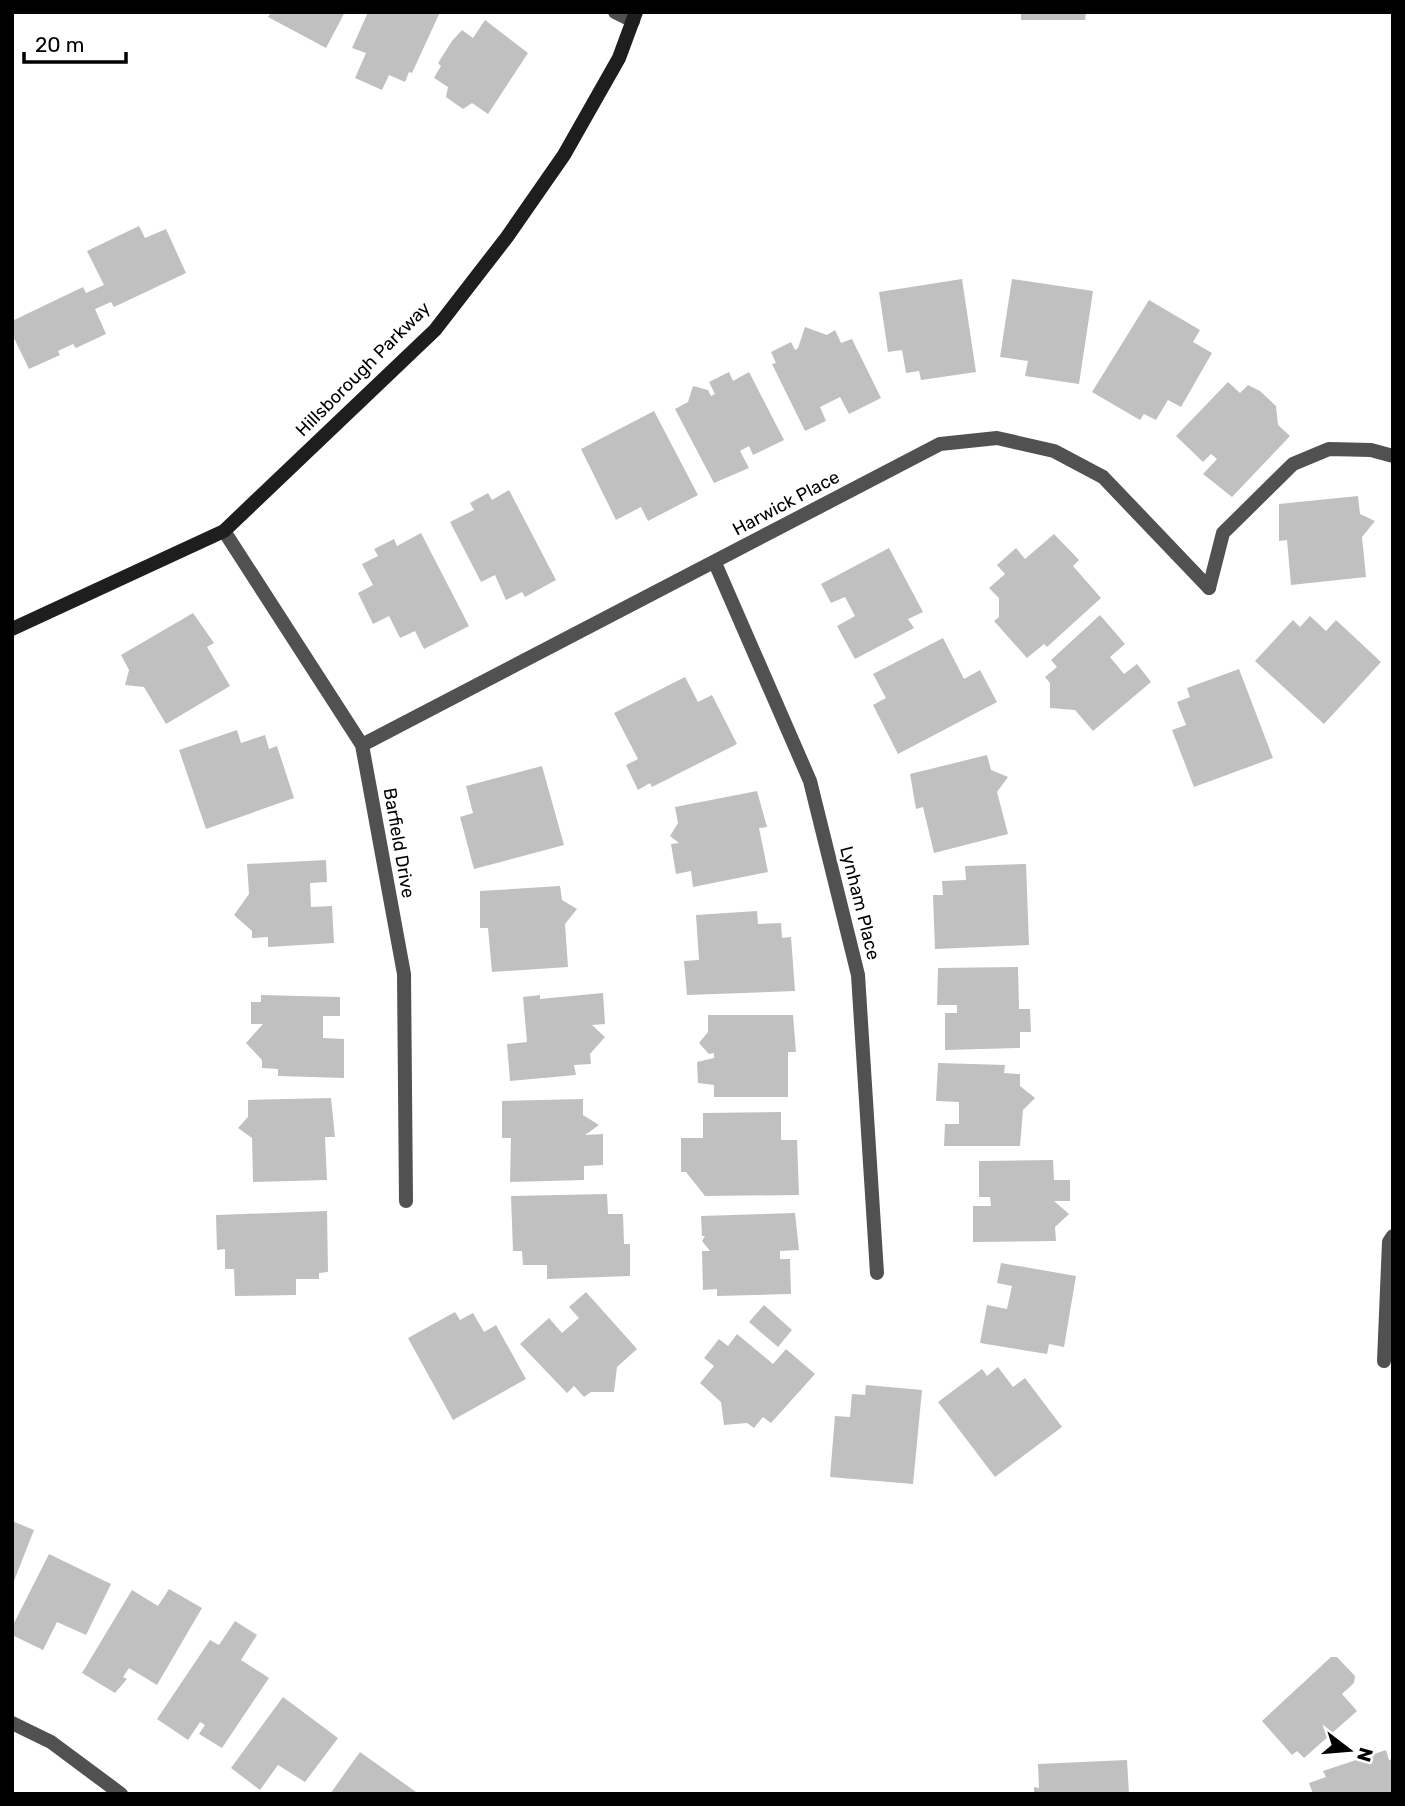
<svg xmlns="http://www.w3.org/2000/svg" width="1405" height="1806" font-family="Rubik,sans-serif">
<rect width="100%" height="100%" fill="#fff"/>
<path fill="#c0c0c0" d="M271 12H345L326 48 268 17Z
M368 12H440L412 73 409 72 405 82 389 75 382 90 355 78 366 53 352 48Z
M1021 12H1086L1085 20H1021Z
M485 20 528 53 488 114 472 103 463 109 446 97 448 87 434 78 441 66 438 63 452 41 462 30 473 38Z
M139 226 145 238 166 229 186 273 114 307 111 302 95 309 106 334 76 348 73 344 58 351 60 355 29 369 12 334V321L83 287 86 293 104 285 87 251Z
M962 279 976 372 921 380 919 371 906 373 902 350 888 352 879 292Z
M1012 279 1093 291 1079 384 1025 376 1028 361 1000 357Z
M1149 300 1200 330 1193 342 1212 353 1181 407 1168 400 1156 420 1144 414 1140 420 1092 392Z
M805 327 827 335 835 330 841 343 852 339 881 398 849 414 840 397 820 407 826 421 805 431 772 364 776 363 771 352 791 342 795 350 798 348Z
M729 372 733 381 749 372 784 440 753 455 749 446 740 451 749 468 714 483 675 409 688 402 693 386 708 390 711 396 715 394 709 382Z
M1228 382 1240 393 1248 385 1260 391 1276 406 1278 425 1290 436 1232 497 1203 474 1217 459 1211 454 1203 462 1176 436Z
M654 411 698 495 648 521 641 507 616 520 581 449Z
M509 490 556 580 525 597 522 592 506 600 495 575 481 582 450 522 474 510 470 503 488 493 492 500Z
M1358 496 1360 514 1375 521 1362 537 1366 577 1291 585 1287 540 1279 541V504Z
M421 533 469 626 424 649 415 631 400 638 389 616 373 624 358 593 373 585 362 564 378 556 374 549 394 539 397 546Z
M1054 534 1079 560 1073 566 1101 598 1047 647 1044 644 1027 658 994 621 999 617V598L989 588 1005 574 997 565 1016 548 1025 559Z
M889 548 923 612 908 619 914 628 855 659 837 626 855 616 845 597 831 603 821 584Z
M193 613 214 643 207 647 230 686 166 724 144 687 125 685 129 670 121 655Z
M1100 615 1125 644 1110 657 1124 674 1137 664 1151 682 1093 731 1075 710 1050 708V683L1045 677 1057 667 1051 660Z
M1310 616 1326 631 1336 620 1381 662 1324 724 1255 661 1293 620 1300 627Z
M943 638 964 679 980 670 997 702 898 754 873 705 886 698 873 674Z
M1239 669 1273 758 1194 787 1172 730 1186 725 1177 702 1190 697 1187 688Z
M685 677 698 702 712 695 737 744 652 787 650 783 638 790 626 765 638 759 614 713Z
M237 730 241 743 265 735 269 749 277 746 294 798 206 829 179 750Z
M987 755 991 770 1008 777 997 792 1008 834 934 853 923 807 916 809 910 774Z
M542 766 564 845 474 869 460 817 473 813 466 786Z
M757 791 767 827 759 828 768 872 693 887 691 871 676 874 671 844 679 843 670 836 678 823 675 807Z
M326 860 327 882 310 883 311 907 332 906 334 943 268 947V937L252 938V931L234 915 249 894 247 864Z
M1026 864 1029 945 935 949 933 895H943L942 881 966 880 965 866Z
M560 886 562 900 577 909 565 924 568 967 492 972 488 928H480V891Z
M757 911 758 924 781 923 782 938 791 937 795 991 687 995 684 961 699 960 696 915Z
M1018 967 1019 1009H1030L1031 1032H1020V1048L945 1050V1013H957V1005H937L938 968Z
M603 993 605 1024 592 1025 605 1037 590 1054 591 1064 574 1065 576 1075 510 1081 507 1044 527 1042 523 997 540 995V999Z
M261 995 340 997V1016H323V1038L344 1039V1078L278 1076V1069L262 1068V1060L246 1043 263 1024H251V1002H261Z
M708 1015H793L796 1052H788V1097H714V1085L698 1083 697 1062 714 1058V1053L709 1054 699 1043 708 1032Z
M938 1063 1005 1065 1004 1073 1020 1074V1086L1035 1098 1023 1110 1020 1146H944L945 1124H959V1102L936 1101Z
M331 1098 335 1137H325L327 1180 253 1182 252 1138 238 1128 248 1117V1100Z
M583 1099V1115L599 1125 585 1135 603 1134V1165L584 1166V1180L510 1182 511 1138H502V1101Z
M781 1112V1140H797L799 1195 705 1196 686 1172H681V1138H703V1113Z
M1053 1160 1054 1180H1070V1201H1054L1069 1214 1055 1227 1056 1241 973 1242V1206H991L990 1197H979V1161Z
M607 1194 608 1214H623L624 1244H630V1276L547 1279V1265H523L522 1251H513L511 1196Z
M327 1211 328 1272 319 1273V1279H296V1295L235 1296 234 1269H225V1249L217 1250 216 1215Z
M795 1213 799 1250 780 1251V1259H790L791 1294 717 1296V1289L703 1290 702 1251H710L702 1241 705 1236H702L701 1216Z
M1001 1263 1076 1276 1064 1347 1049 1344 1047 1354 980 1343 987 1305 1007 1309 1012 1286 997 1283Z
M586 1292 637 1349 617 1367 614 1392H591L584 1397 574 1386 567 1393 520 1344 549 1318 562 1333 579 1318 569 1307Z
M764 1305 792 1330 778 1347 749 1322Z
M455 1312 460 1320 473 1313 484 1332 496 1325 526 1379 453 1420 408 1338Z
M737 1334 773 1364 786 1349 815 1374 771 1423 763 1417 754 1428 747 1423 724 1425 721 1402 700 1383 714 1366 704 1358 719 1339 728 1346Z
M998 1367 1013 1387 1025 1378 1062 1427 995 1477 938 1402 982 1369 987 1376Z
M866 1385 922 1390 913 1484 830 1477 835 1416 850 1417 852 1394 865 1395Z
M12 1521 34 1530 12 1586Z
M49 1554 111 1584 86 1635 57 1622 43 1650 12 1635V1627Z
M169 1589 202 1608 157 1685 129 1668 123 1677 127 1679 115 1693 82 1673 132 1590 158 1606Z
M235 1621 257 1635 241 1660 269 1678 222 1748 199 1734 205 1725 200 1722 188 1740 157 1719 210 1640 219 1645Z
M1331 1657H1337L1355 1676 1354 1683 1342 1694 1357 1711 1304 1758 1297 1751 1292 1755 1262 1721Z
M283 1697 338 1738 305 1782 278 1765 260 1790 231 1768Z
M1386 1750 1389 1760 1393 1759V1794H1313L1309 1783 1326 1777 1323 1771Z
M360 1752 416 1792 414 1794H330Z
M1127 1760 1129 1794H1034V1787L1039 1788 1038 1764Z"/>
<g fill="none" stroke-linecap="round" stroke-linejoin="round">
<path stroke="#515151" stroke-width="14" d="M1209 588 1223 533 1293 464 1329 449 1371 450 1393 456
M1384 1361 1389 1242 1393 1236"/>
<path stroke="#515151" stroke-width="14" d="M615 12 633 21
M224 531 362 745 404 974 406 1201
M715 563 810 781 858 975 877 1273
M362 745 940 444 997 438 1054 451 1103 477 1209 588
M12 1723 51 1742 121 1794"/>
<path stroke="#1e1e1e" stroke-width="14" d="M12 629 224 531 435 330 507 237 564 155 619 58 636 12"/>
</g>
<g text-anchor="middle" stroke-width="6" stroke-linejoin="round" paint-order="stroke">
<g font-size="18" fill="#000" stroke="#fff">
<text transform="translate(363 369) rotate(-45)" y="6">Hillsborough Parkway</text>
<text transform="translate(786 503) rotate(-28)" y="6">Harwick Place</text>
<text transform="translate(399 843) rotate(80)" y="6">Barfield Drive</text>
<text transform="translate(860 903) rotate(76)" y="6">Lynham Place</text>
</g>
</g>
<rect width="1405" height="1806" fill="none" stroke="#000000" stroke-width="28"/>
<g transform="translate(1349 1750) rotate(106)" stroke="#ffffff" stroke-width="5" paint-order="stroke">
<path d="M0-5L12 26L0 18L-12 26Z" fill="#000000"/>
<text y="-10" font-size="19" font-weight="bold" text-anchor="middle" fill="#000000">N</text>
</g>
<path d="M24 52v10h102v-10" fill="none" stroke="#000000" stroke-width="3.5"/>
<text x="35" y="52" font-size="21" fill="#000000" stroke="#ffffff" stroke-width="5" paint-order="stroke">20 m</text>
</svg>
